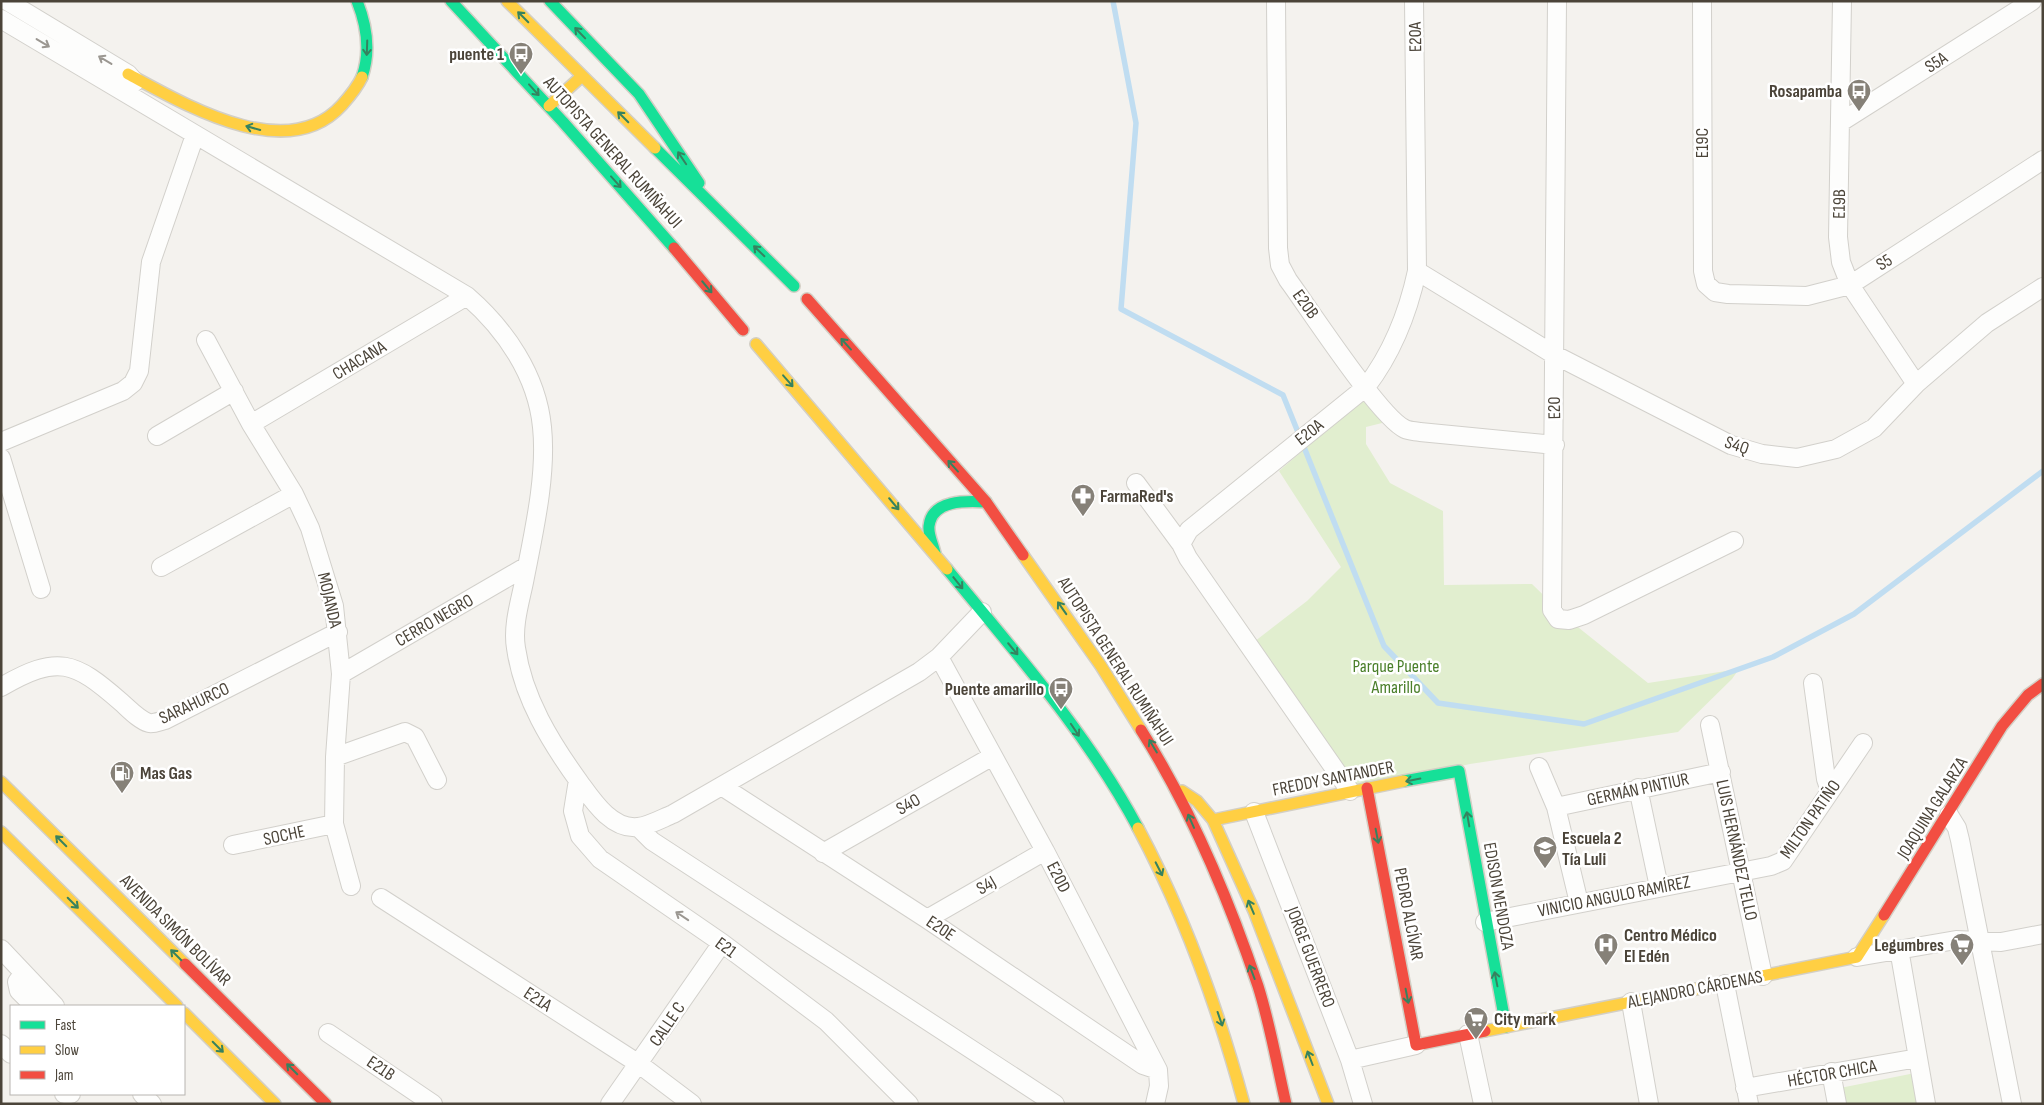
<svg xmlns="http://www.w3.org/2000/svg" width="2044" height="1105" font-family="'Sofia Sans Condensed',sans-serif">
<rect width="100%" height="100%" fill="#f4f2ee"/>
<path fill="#e1eecf" d="M1366 396 1386 422 1366 427V444L1390 483 1443 511 1444 585 1532 584 1569 620 1648 683 1739 669 1732 679 1678 732 1470 764 1350 791 1250 645 1307 601 1341 567 1279 471Z
M1920 1072 1927 1104H1843L1840 1088Z"/>
<g fill="none" stroke-linecap="round" stroke-linejoin="round">
<path stroke="#c0ddf1" stroke-width="5.5" d="M1113 1 1136 123 1121 309 1283 395 1384 646 1438 703 1584 724 1773 657 1854 614 2043 471"/>
<defs>
<path id="street" d="M7 1 128 74 135 82
M1276 1 1278 248 1280 265 1288 280C1308 307 1380 418 1405 429 1409 431 1415 431 1420 432L1555 445
M1557 1 1552 610 1558 619 1569 620 1584 615 1734 541
M1702 1 1703 271 1706 284 1715 292 1728 294 1807 296 1850 285 2043 160
M1842 1 1838 237 1841 262 1850 285 1916 384
M1 19 467 296C505 329 537 375 542 427 547 474 534 531 525 577 521 599 512 625 516 648 523 698 551 743 580 783 593 801 612 830 638 827 649 826 663 818 673 814L919 672 939 657 982 612
M1841 122 2032 1
M1417 271 1553 354 1731 445 1762 454 1797 458 1836 449 1874 428 1916 384 1987 323 2043 287
M206 340 251 424 294 494 310 528 334 606 341 674 335 757 334 824 351 886
M251 424 467 296
M157 436 234 391
M1 442 123 391 133 383 139 371 151 262 195 135
M1 458 41 589
M1136 483 1181 544
M161 567 294 494
M939 657 1045 851 1158 1070 1159 1086 1155 1104
M341 674 527 566
M1813 683 1826 779 1830 791
M1 687C58 654 74 661 121 702 129 709 139 720 149 723 154 724 160 721 165 720L338 632
M1710 725 1763 976
M335 757 405 732 415 737 437 780
M1539 767 1556 807 1579 903
M578 780 573 811 580 836 600 859 722 943 826 1021 909 1104
M723 787 927 919 1143 1065 1158 1070
M1638 788 1659 887
M1350 791 1188 558 1181 544 1189 530 1366 387C1392 353 1408 313 1417 271L1414 1
M1556 807 1721 772
M1254 812 1350 1060 1363 1104
M1949 815 1957 828 1960 840 2012 1104
M638 827 652 841 1055 1104
M233 845 334 824
M823 853 993 756
M381 898 639 1064 692 1104
M927 919 1045 851
M1485 922 1771 866 1783 861 1863 743
M1 949 55 1006
M1899 949 1926 1104
M1857 957 1956 940 2001 942 2043 934
M23 974 17 982 19 991 34 1006
M1725 984 1749 1104
M1631 1002 1649 1104
M328 1033 433 1104
M1468 1034 1483 1104
M1 1044 11 1054
M1350 1060 1416 1045
M1831 1072 1837 1104
M1745 1088 1918 1058
M64 1094H71
M142 1094 152 1104
M610 1104 722 943"/>
<path id="fast" d="M357 1C367 26 371 51 362 77
M451 1 563 122 674 248
M550 1 639 94 699 183
M655 148 794 286
M935 553C933 544 928 535 929 526 932 499 967 501 986 502
M947 569C1015 652 1088 734 1138 828
M1404 781 1459 771 1506 1027"/>
<path id="slow" d="M507 1 655 148
M128 74C184 104 287 166 342 105 350 96 357 88 362 77
M549 106 582 76
M756 344 947 569
M1023 555 1101 666 1141 730
M1 782 185 964
M1182 791 1197 801 1213 820 1254 911 1328 1104
M1213 820 1404 781
M1138 828C1185 916 1218 1008 1244 1104
M1 832 177 1006
M184 1013 275 1104
M1485 1031 1857 957 1884 915"/>
<path id="jam" d="M674 248 743 330
M807 299 986 502 1023 555
M1141 730C1191 809 1228 897 1258 986 1270 1024 1277 1065 1286 1104
M1367 788 1416 1045 1485 1031
M1884 915 2002 726 2028 695 2043 684
M185 964 326 1104"/>
</defs>
<use href="#street" stroke="#d2d0cb" stroke-width="20"/>
<use href="#fast" stroke="#d3cfc5" stroke-width="14"/>
<use href="#slow" stroke="#d3cfc5" stroke-width="14"/>
<use href="#jam" stroke="#d3cfc5" stroke-width="14"/>
<use href="#street" stroke="#fdfdfc" stroke-width="18"/>
<use href="#fast" stroke="#16e098" stroke-width="11"/>
<use href="#slow" stroke="#ffcf43" stroke-width="11"/>
<use href="#jam" stroke="#f24e42" stroke-width="11"/>
</g>
<defs><path id="oneway-shaft" d="M-6 0H5M1.5-3L5.5 0L1.5 3" fill="none" stroke-width="1.6" stroke-linecap="round" stroke-linejoin="round" transform="scale(1.25)"/></defs>
<g stroke="#36825f">
<use href="#oneway-shaft" transform="translate(523 17) rotate(-135)"/>
<use href="#oneway-shaft" transform="translate(580 33) rotate(-134)"/>
<use href="#oneway-shaft" transform="translate(367 48) rotate(92)"/>
<use href="#oneway-shaft" transform="translate(534 90) rotate(48)"/>
<use href="#oneway-shaft" transform="translate(623 117) rotate(-135)"/>
<use href="#oneway-shaft" transform="translate(253 128) rotate(-164)"/>
<use href="#oneway-shaft" transform="translate(682 158) rotate(-124)"/>
<use href="#oneway-shaft" transform="translate(616 182) rotate(48)"/>
<use href="#oneway-shaft" transform="translate(759 251) rotate(-136)"/>
<use href="#oneway-shaft" transform="translate(707 287) rotate(50)"/>
<use href="#oneway-shaft" transform="translate(846 344) rotate(-132)"/>
<use href="#oneway-shaft" transform="translate(788 381) rotate(49)"/>
<use href="#oneway-shaft" transform="translate(953 466) rotate(-132)"/>
<use href="#oneway-shaft" transform="translate(894 504) rotate(50)"/>
<use href="#oneway-shaft" transform="translate(958 583) rotate(51)"/>
<use href="#oneway-shaft" transform="translate(1062 608) rotate(-125)"/>
<use href="#oneway-shaft" transform="translate(1013 649) rotate(50)"/>
<use href="#oneway-shaft" transform="translate(1075 730) rotate(56)"/>
<use href="#oneway-shaft" transform="translate(1153 746) rotate(-121)"/>
<use href="#oneway-shaft" transform="translate(1413 780) rotate(169)"/>
<use href="#oneway-shaft" transform="translate(1468 819) rotate(-100)"/>
<use href="#oneway-shaft" transform="translate(1191 821) rotate(-114)"/>
<use href="#oneway-shaft" transform="translate(1377 836) rotate(79)"/>
<use href="#oneway-shaft" transform="translate(61 841) rotate(-135)"/>
<use href="#oneway-shaft" transform="translate(1159 869) rotate(63)"/>
<use href="#oneway-shaft" transform="translate(73 903) rotate(45)"/>
<use href="#oneway-shaft" transform="translate(1251 907) rotate(-113)"/>
<use href="#oneway-shaft" transform="translate(176 955) rotate(-135)"/>
<use href="#oneway-shaft" transform="translate(1252 972) rotate(-111)"/>
<use href="#oneway-shaft" transform="translate(1496 979) rotate(-101)"/>
<use href="#oneway-shaft" transform="translate(1407 996) rotate(79)"/>
<use href="#oneway-shaft" transform="translate(1220 1019) rotate(71)"/>
<use href="#oneway-shaft" transform="translate(218 1047) rotate(45)"/>
<use href="#oneway-shaft" transform="translate(1310 1058) rotate(-111)"/>
<use href="#oneway-shaft" transform="translate(292 1069) rotate(-135)"/>
</g>
<g stroke="#9b9791">
<use href="#oneway-shaft" transform="translate(43 43) rotate(31)"/>
<use href="#oneway-shaft" transform="translate(105 60) rotate(-149)"/>
<use href="#oneway-shaft" transform="translate(682 916) rotate(-146)"/>
</g>
<defs>
<symbol id="bus-pin" viewBox="-11 -11 22 30"><path d="M0 17L-7.5 6A9.5 9.5 0 1 1 7.5 6Z" fill="#868178" stroke="#fff"/><path d="M-5-6H5V4H4V6H2V4H-2V6H-4V4H-5ZM-3.5-4V0h7V-4ZM-3.5 1.2v1.5H-2V1.2ZM2 1.2v1.5H3.5V1.2Z" fill="#fff"/></symbol>
<symbol id="pharmacy-pin" viewBox="-11 -11 22 30"><path d="M0 17L-7.5 6A9.5 9.5 0 1 1 7.5 6Z" fill="#868178" stroke="#fff"/><path d="M-2-6h4v4h4v4h-4v4h-4v-4h-4v-4h4Z" fill="#fff"/></symbol>
<symbol id="fuel-pin" viewBox="-11 -11 22 30"><path d="M0 17L-7.5 6A9.5 9.5 0 1 1 7.5 6Z" fill="#868178" stroke="#fff"/><path d="M-5.5-6h7V0h2V4h1.3V-2.5L3-4.5l.8-.8L6-3V5H2.5V1h-1V6h-7ZM-4.2-4.7v3.2H.2V-4.7Z" fill="#fff"/></symbol>
<symbol id="school-pin" viewBox="-11 -11 22 30"><path d="M0 17L-7.5 6A9.5 9.5 0 1 1 7.5 6Z" fill="#868178" stroke="#fff"/><path d="M0-5L7-2L0 1L-7-2ZM-4 1L0 2.5L4 1V4Q0 6-4 4Z" fill="#fff"/></symbol>
<symbol id="hospital-pin" viewBox="-11 -11 22 30"><path d="M0 17L-7.5 6A9.5 9.5 0 1 1 7.5 6Z" fill="#868178" stroke="#fff"/><path d="M-5-5h3v3.5h4V-5h3V5h-3V1.5h-4V5h-3Z" fill="#fff"/></symbol>
<symbol id="supermarket-pin" viewBox="-11 -11 22 30"><path d="M0 17L-7.5 6A9.5 9.5 0 1 1 7.5 6Z" fill="#868178" stroke="#fff"/><path d="M-6-5.5h2.5l.6 2H6L4.5 2H-2.5L-4.4-4H-6ZM-1.5 3.2a1.3 1.3 0 1 0 .1 0ZM3 3.2a1.3 1.3 0 1 0 .1 0Z" fill="#fff"/></symbol>
</defs>
<g fill-rule="evenodd">
<use href="#bus-pin" x="507" y="40" width="28" height="38"/>
<use href="#bus-pin" x="1845" y="77" width="28" height="38"/>
<use href="#pharmacy-pin" x="1069" y="482" width="28" height="38"/>
<use href="#bus-pin" x="1047" y="675" width="28" height="38"/>
<use href="#fuel-pin" x="108" y="759" width="28" height="38"/>
<use href="#school-pin" x="1531" y="834" width="28" height="38"/>
<use href="#hospital-pin" x="1592" y="931" width="28" height="38"/>
<use href="#supermarket-pin" x="1948" y="931" width="28" height="38"/>
<use href="#supermarket-pin" x="1462" y="1005" width="28" height="38"/>
</g>
<g text-anchor="middle" stroke-width="5" stroke-linejoin="round" paint-order="stroke">
<g font-size="18" fill="#4b4439" stroke="#fff">
<text transform="translate(1415 37) rotate(-91)" y="6">E20A</text>
<text transform="translate(1936 62) rotate(-33)" y="6">S5A</text>
<text transform="translate(1702 143) rotate(-90)" y="6">E19C</text>
<text transform="translate(613 152) rotate(48)" y="6">AUTOPISTA GENERAL RUMIÑAHUI</text>
<text transform="translate(1839 204) rotate(-89)" y="6">E19B</text>
<text transform="translate(1884 262) rotate(-33)" y="6">S5</text>
<text transform="translate(1306 304) rotate(54)" y="6">E20B</text>
<text transform="translate(359 360) rotate(-31)" y="6">CHACANA</text>
<text transform="translate(1554 408) rotate(-91)" y="6">E20</text>
<text transform="translate(1309 432) rotate(-38)" y="6">E20A</text>
<text transform="translate(1737 445) rotate(19)" y="6">S4Q</text>
<text transform="translate(330 600) rotate(77)" y="6">MOJANDA</text>
<text transform="translate(434 620) rotate(-30)" y="6">CERRO NEGRO</text>
<text transform="translate(1116 661) rotate(57)" y="6">AUTOPISTA GENERAL RUMIÑAHUI</text>
<text transform="translate(194 703) rotate(-25)" y="6">SARAHURCO</text>
<text transform="translate(1333 778) rotate(-11)" y="6">FREDDY SANTANDER</text>
<text transform="translate(1638 789) rotate(-12)" y="6">GERMÁN PINTIUR</text>
<text transform="translate(908 804) rotate(-30)" y="6">S4O</text>
<text transform="translate(1932 808) rotate(-58)" y="6">JOAQUINA GALARZA</text>
<text transform="translate(1810 819) rotate(-55)" y="6">MILTON PATIÑO</text>
<text transform="translate(284 835) rotate(-12)" y="6">SOCHE</text>
<text transform="translate(1737 850) rotate(78)" y="6">LUIS HERNÁNDEZ TELLO</text>
<text transform="translate(1059 877) rotate(63)" y="6">E20D</text>
<text transform="translate(986 885) rotate(-30)" y="6">S4J</text>
<text transform="translate(1499 896) rotate(80)" y="6">EDISON MENDOZA</text>
<text transform="translate(1614 896) rotate(-11)" y="6">VINICIO ANGULO RAMÍREZ</text>
<text transform="translate(1409 914) rotate(79)" y="6">PEDRO ALCÍVAR</text>
<text transform="translate(941 928) rotate(34)" y="6">E20E</text>
<text transform="translate(176 930) rotate(45)" y="6">AVENIDA SIMÓN BOLÍVAR</text>
<text transform="translate(726 947) rotate(36)" y="6">E21</text>
<text transform="translate(1311 957) rotate(69)" y="6">JORGE GUERRERO</text>
<text transform="translate(1695 989) rotate(-11)" y="6">ALEJANDRO CÁRDENAS</text>
<text transform="translate(538 999) rotate(33)" y="6">E21A</text>
<text transform="translate(667 1024) rotate(-56)" y="6">CALLE C</text>
<text transform="translate(381 1068) rotate(34)" y="6">E21B</text>
<text transform="translate(1832 1073) rotate(-10)" y="6">HÉCTOR CHICA</text>
</g>
<g font-size="18" font-weight="bold" fill="#4b4439" stroke="#fff" text-anchor="start">
<text x="504" y="60" text-anchor="end">puente 1</text>
<text x="1842" y="97" text-anchor="end">Rosapamba</text>
<text x="1100" y="502">FarmaRed's</text>
<text x="1044" y="695" text-anchor="end">Puente amarillo</text>
<text x="140" y="779">Mas Gas</text>
<text x="1562" y="844">Escuela 2<tspan x="1562" dy="21">Tía Luli</tspan></text>
<text x="1624" y="941">Centro Médico<tspan x="1624" dy="21">El Edén</tspan></text>
<text x="1944" y="951" text-anchor="end">Legumbres</text>
<text x="1494" y="1025">City mark</text>
</g>
<g font-size="18" fill="#4a7f2a" stroke="#fff">
<text x="1396" y="672">Parque Puente<tspan x="1396" dy="21">Amarillo</tspan></text>
</g>
</g>
<rect width="2044" height="1105" fill="none" stroke="#4b4439" stroke-width="5"/>
<rect x="10" y="1005" width="175" height="90" fill="#ffffff" stroke="#b7b4b0"/>
<rect x="20" y="1021" width="25" height="8" fill="#16e098" stroke="#b7b4b0"/>
<text x="55" y="1030" font-size="15" fill="#4b4439">Fast</text>
<rect x="20" y="1046" width="25" height="8" fill="#ffcf43" stroke="#b7b4b0"/>
<text x="55" y="1055" font-size="15" fill="#4b4439">Slow</text>
<rect x="20" y="1071" width="25" height="8" fill="#f24e42" stroke="#b7b4b0"/>
<text x="55" y="1080" font-size="15" fill="#4b4439">Jam</text>
</svg>
